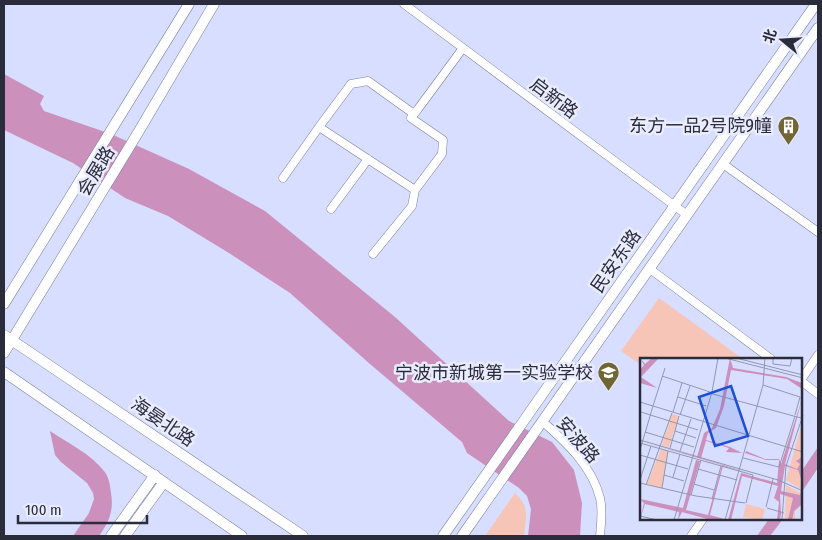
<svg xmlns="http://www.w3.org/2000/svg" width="822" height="540" font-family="'Fira Sans Condensed','Noto Sans SC',sans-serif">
<rect width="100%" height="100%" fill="#d8deff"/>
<path fill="#f6c5b7" d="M659 298 743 359H641V365L621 351Z
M515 493C530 507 526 517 524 536H485Z"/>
<path fill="#cc90bc" d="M4 74 44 96 40 104 44 111 111 134 189 169 265 211 395 317 509 421 552 442 574 470 582 503 580 536H528L531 509 527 496 519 488 467 453 462 442 370 364 290 293 229 253 168 216 125 198 73 163 4 130Z
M50 431C68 443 91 454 104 471 109 477 110 485 111 493 114 511 109 522 99 536H73L89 513 94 499 93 493 87 483 61 462 55 455Z
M818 447V468L801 493V472Z
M769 519H783L770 536H757Z"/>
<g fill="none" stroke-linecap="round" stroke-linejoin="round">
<defs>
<path id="street" d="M404 4 687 215
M414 114 368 81 351 84 319 127 415 190 442 154 443 140 411 118 418 109 463 48
M723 164 818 232
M283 178 319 127
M331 209 368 159
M373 254 412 206 415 190
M650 269 771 359
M801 380 818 355
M801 381 818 394
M542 421C566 442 592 466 600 498 603 510 601 524 600 536
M691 536 703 519"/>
<path id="secondary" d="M4 304 189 4
M4 335 303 536
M4 353 139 131 214 4
M4 372 242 536
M111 536 155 475
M125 536 164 482
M443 536 816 4
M462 536 818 28"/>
</defs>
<use href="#street" stroke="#787ea3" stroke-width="9"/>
<use href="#secondary" stroke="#787ea3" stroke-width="11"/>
<use href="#street" stroke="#fff" stroke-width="8"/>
<use href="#secondary" stroke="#fff" stroke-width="10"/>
</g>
<defs>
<symbol id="building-pin" viewBox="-11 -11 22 30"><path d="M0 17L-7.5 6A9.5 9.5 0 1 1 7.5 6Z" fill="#716633" stroke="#e9ecfd"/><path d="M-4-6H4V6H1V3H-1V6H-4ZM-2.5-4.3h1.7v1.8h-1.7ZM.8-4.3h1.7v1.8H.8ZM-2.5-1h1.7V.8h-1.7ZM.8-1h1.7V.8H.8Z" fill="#fff"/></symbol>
<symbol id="school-pin" viewBox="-11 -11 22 30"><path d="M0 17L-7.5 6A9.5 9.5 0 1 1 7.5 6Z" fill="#716633" stroke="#e9ecfd"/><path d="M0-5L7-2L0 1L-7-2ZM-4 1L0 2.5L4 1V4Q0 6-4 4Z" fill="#fff"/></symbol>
</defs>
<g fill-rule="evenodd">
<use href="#building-pin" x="776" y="114" width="25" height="34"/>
<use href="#school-pin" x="596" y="360" width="25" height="34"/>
</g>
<g text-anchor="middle" stroke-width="5" stroke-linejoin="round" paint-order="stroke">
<g font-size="18" fill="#2a2c3c" stroke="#e9ecfd">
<text transform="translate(554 98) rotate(37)" y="6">启新路</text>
<text transform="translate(96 171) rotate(-59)" y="6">会展路</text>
<text transform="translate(616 261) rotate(-55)" y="6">民安东路</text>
<text transform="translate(163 422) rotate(34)" y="6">海晏北路</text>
<text transform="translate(578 440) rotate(49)" y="6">安波路</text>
</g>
<g font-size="18" fill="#2a2c3c" stroke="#e9ecfd" text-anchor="end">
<text x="772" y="132">东方一品2号院9幢</text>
<text x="593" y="379">宁波市新城第一实验学校</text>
</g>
</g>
<g transform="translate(640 358)">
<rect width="162" height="162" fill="#d8deff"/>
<path d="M32 56 39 58 29 89 22 87ZM162 65V132L146 122ZM21 91 28 93 22 130 7 126ZM146 127 162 136 163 147 155 153V162H145ZM106 146 125 151 122 162 103 159Z" fill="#f6c5b7"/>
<path d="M0 0 5 6 12 0H19L1 19 17 30 0 25V12L4 7ZM90 0 93 10 146 19 162 25V31L147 21 91 12 84 48 76 70 68 75 66 82 90 89 102 95 86 94 89 90 66 83 61 100 109 115 83 108 70 157 88 162 101 115 137 125 139 102H126L105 95 106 93 125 101H139L141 106 162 41 145 106 157 111 160 106 156 103 162 99V123L158 112 145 108 141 133 160 137 162 128V146L154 153 152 162H148L153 140 140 136 141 156 140 162H137L139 144 134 140 138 128 102 118 91 162H71L42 154 38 162 39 154 5 146 0 162 4 145 0 141 43 150 56 102 60 103 46 152 68 157 82 107 0 83 57 99 64 75 72 70 80 51Z" fill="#cc90bc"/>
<path fill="none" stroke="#9297b1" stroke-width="1" d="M85 0 163 20M96 0 163 17M133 0V6L150 8 152 0M22 18 70 34M123 27 160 39 155 57M69 35 161 60M38 39 66 48M0 44 163 94M13 48 25 10M1 54 58 72M33 54 42 25M40 57 50 28M39 58 35 73 56 80M5 74 54 89M0 82 138 122 163 133M0 85 113 117M30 90 35 73M0 92 13 48M40 93 51 61M0 97 48 111M103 100 139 109 155 58M58 111 97 122M24 117 44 123M33 119 40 96M0 122 11 88M0 125 56 138 105 145M54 126 74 132M6 127 32 55M22 130 28 93M51 137 61 102M72 141 81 108M106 145 113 117M126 149 133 121M127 150 144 155M0 158 17 162M34 162 72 34 78 0M85 162 123 27 125 0M142 162 146 108 163 57"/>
<path fill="#1d4ed8" fill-opacity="0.15" stroke="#1d4ed8" stroke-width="2.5" d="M91 28 108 78 75 88 59 39Z"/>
<rect width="162" height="162" fill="none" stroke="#2a2c3c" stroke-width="2.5"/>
</g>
<rect width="822" height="540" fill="none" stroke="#2a2c3c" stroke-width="10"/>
<g transform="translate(782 40) rotate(288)" stroke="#e9ecfd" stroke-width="4" paint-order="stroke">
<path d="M0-4L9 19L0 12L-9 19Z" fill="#2a2c3c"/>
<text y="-8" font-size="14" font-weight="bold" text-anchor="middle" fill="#2a2c3c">北</text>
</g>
<path d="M18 515v8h129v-8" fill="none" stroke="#2a2c3c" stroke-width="2.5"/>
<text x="25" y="515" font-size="15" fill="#2a2c3c" stroke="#e9ecfd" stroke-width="4" paint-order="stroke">100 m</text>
</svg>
